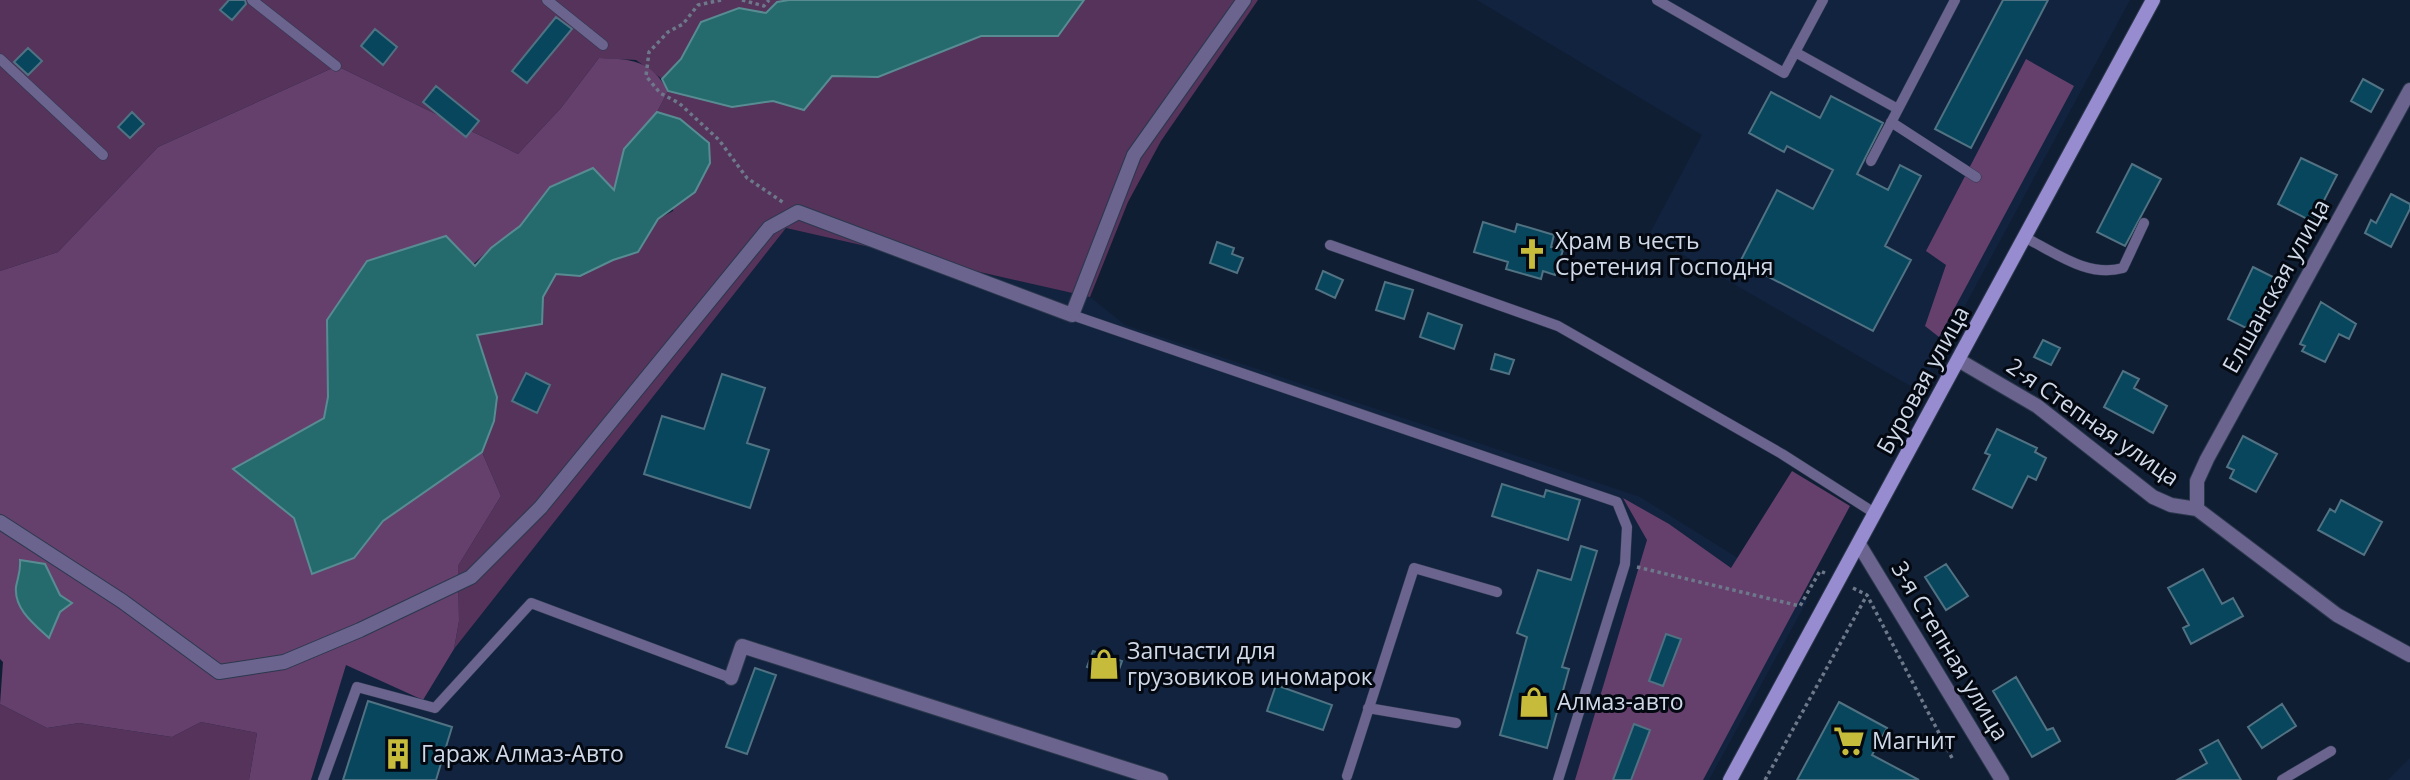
<svg xmlns="http://www.w3.org/2000/svg" width="2410" height="780" font-family="'Open Sans',sans-serif">
<rect width="100%" height="100%" fill="#101e33"/>
<path fill="#12233f" d="M1477 0H2130L1919 391 1649 235 1702 135Z
M786 228 1090 297 1125 325 1640 497 1807 601 1709 780H311L346 664 423 699 454 649Z
M2410 758V780H2388Z"/>
<path fill="#55335b" d="M0 0H789L777 2 767 13 739 8 702 22 681 59 662 79 636 60 599 58 561 108 518 154 337 66 158 147 58 252 0 271Z
M1084 0H1258L1161 141 1128 202 1090 297 786 228 454 649 459 621 458 566 501 496 482 452 494 421 476 335C512 328 538 305 556 274L580 276 613 260 638 252 658 219 673 211 680 119 657 112 668 91 732 107 773 101 804 110 832 76 878 77 981 36H1058Z
M0 704 47 728 79 723 172 737 201 722 257 733 249 780H0Z"/>
<path fill="#66406d" d="M599 58C631 59 651 60 668 91L657 112 624 149 614 190 550 187 520 226 491 248 328 397 324 418 233 469 294 518 354 558 383 521 482 452 501 496 458 566 459 621 454 649 423 700 346 665 311 780H249L257 733 201 722 172 737 79 723 47 728 0 704 3 662 0 659V271L58 252 158 147 337 66 518 154 561 108Z
M2026 59 2074 86 1939 337 1925 326 1946 265 1926 251Z
M1792 471 1850 506 1703 780H1575L1647 540 1623 498 1669 524 1731 568Z"/>
<path fill="#256b6d" stroke="#588c92" stroke-width="2" d="M789 0H1084L1058 36H981L878 77 832 76 804 110 773 101 732 107 668 91 662 79 681 59 701 22 739 8 766 13 777 2Z
M657 112 680 119 709 143 710 163 695 192 658 219 638 252 613 260 580 276 556 274 543 297 542 324 477 335 497 397 494 421 482 452 383 521 354 558 312 574 294 518 233 469 324 418 328 397 327 320 367 261 446 236 475 266 491 248 520 226 550 187 593 168 614 190 624 149Z
M20 560 45 564 60 595 72 603 60 612 49 638C34 624 14 609 16 587 18 576 21 571 20 560Z"/>
<path fill="#07465c" stroke="#507282" stroke-width="2" d="M229 0H245L246 4 232 20 220 10Z
M2003 0H2048L1971 148 1935 129Z
M556 17 572 29 527 83 512 71Z
M375 29 397 47 383 65 361 46Z
M28 48 42 61 28 75 14 62Z
M2363 79 2383 90 2371 112 2351 101Z
M436 86 479 121 466 137 423 102Z
M1771 92 1820 118 1831 96 1883 123 1857 174 1888 190 1900 165 1921 176 1885 246 1911 260 1873 331 1740 262 1777 190 1813 209 1833 170 1787 146 1784 152 1749 133Z
M132 112 144 124 130 138 118 127Z
M2301 158 2337 175 2313 222 2278 204Z
M2132 164 2161 179 2125 246 2097 232Z
M2391 194 2410 204V209L2391 247 2365 233 2371 220 2376 223Z
M1483 222 1515 232 1517 224 1554 235 1551 247 1563 250 1555 275 1543 271 1541 279 1506 269 1508 262 1474 252Z
M1217 242 1234 248 1232 254 1243 258 1237 273 1210 263Z
M2253 267 2275 278 2250 330 2228 319Z
M1323 271 1343 280 1335 298 1316 289Z
M1385 282 1413 290 1404 319 1376 310Z
M2321 302 2356 324 2349 339 2339 334 2325 362 2302 351 2305 346 2300 344Z
M1428 313 1462 325 1454 349 1420 337Z
M2043 340 2060 348 2051 365 2034 357Z
M1495 354 1514 360 1509 374 1491 369Z
M2123 371 2139 379 2134 388 2167 406 2153 433 2104 407Z
M526 373 550 385 537 413 512 401Z
M722 374 765 388 747 443 769 450 750 508 644 474 662 416 704 429Z
M1997 429 2037 448 2035 452 2046 458 2036 480 2028 476 2012 508 1973 489 1990 455 1985 453Z
M2243 436 2277 454 2256 492 2230 478 2234 470 2227 467Z
M1502 484 1544 497 1546 490 1580 500 1568 540 1492 516Z
M2341 500 2382 522 2364 555 2318 530 2330 509 2335 512Z
M1581 546 1597 551 1562 667 1569 669 1547 748 1500 735 1527 637 1517 633 1538 570 1571 580Z
M1946 564 1968 596 1946 610 1925 577Z
M2203 569 2222 604 2233 598 2243 616 2191 644 2183 628 2189 625 2168 588Z
M1666 634 1681 639 1663 686 1649 681Z
M1093 651 1122 661 1116 678 1087 667Z
M755 668 776 675 747 754 726 747Z
M2016 677 2047 730 2053 728 2060 741 2032 757 1993 691Z
M1276 685 1332 705 1323 730 1267 711Z
M368 701 452 727 436 780H343Z
M1839 702 1887 728 1872 755 1919 780H1797Z
M2282 704 2296 726 2262 748 2248 727Z
M1634 724 1650 730 1631 780H1613Z
M2218 740 2241 780H2177L2207 763 2200 750Z"/>
<g fill="none" stroke-linecap="round" stroke-linejoin="round">
<defs>
<path id="lane" d="M252 0 336 66
M547 0 603 45
M1657 0 1784 73 1823 0
M1795 52 1898 109
M0 59 103 155
M1891 122 1976 177
M1871 161 1955 0
M2026 238C2056 253 2088 278 2123 268L2144 223
M1330 245 1558 326 1782 454 1876 514
M1072 315 1617 502 1627 527 1625 564 1558 780
M1368 708 1456 723
M1347 776 1414 568 1497 592
M323 780 357 687 435 708 531 603 731 678
M2282 780 2331 751"/>
<path id="street" d="M1960 361 2037 406 2153 497 2171 505 2197 509 2337 615 2410 655
M2197 509V481L2207 459 2410 90
M0 522 122 601 219 672 284 662 360 630 471 577 541 507 769 228 798 212 1072 315 1134 155 1244 0
M1860 546 2002 780
M731 678 742 646 1161 780"/>
<path id="secondary" d="M1730 780 2153 0"/>
</defs>
<use href="#lane" stroke="#2b384c" stroke-width="11"/>
<use href="#street" stroke="#2b384c" stroke-width="16"/>
<use href="#secondary" stroke="#2b384c" stroke-width="16"/>
<path stroke="#6d788a" stroke-width="3.5" stroke-dasharray="3.5 3.5" stroke-linecap="butt" d="M721 0 698 5 683 24 668 32 649 52 646 76 660 93 679 103 719 140 747 178 784 203
M742 0 764 6 769 0
M1637 567 1800 606 1820 571 1825 573
M1853 588 1867 595 1952 758
M1765 780 1867 595"/>
<use href="#lane" stroke="#6a648e" stroke-width="10"/>
<use href="#street" stroke="#6a648e" stroke-width="14"/>
<use href="#secondary" stroke="#968ccf" stroke-width="14"/>
</g>
<defs>
<symbol id="church-bare" viewBox="-9 -9 18 18"><path d="M-1.2-6h2.4v3.5h3.3v2.4h-3.3V6h-2.4V-.1h-3.3v-2.4h3.3Z" fill="#c7bb3c" stroke="#040811" stroke-width="2.5" paint-order="stroke"/></symbol>
<symbol id="shop-bare" viewBox="-9 -9 18 18"><path d="M-5-2.5h2.3a2.7 3.5 0 0 1 5.4 0H5L5.5 6h-11ZM-1.5-2.5h3a1.5 2.3 0 0 0-3 0Z" fill="#c7bb3c" stroke="#040811" stroke-width="2.5" paint-order="stroke"/></symbol>
<symbol id="supermarket-bare" viewBox="-9 -9 18 18"><path d="M-6-5.5h2.5l.6 2H6L4.5 2H-2.5L-4.4-4H-6ZM-1.5 3.2a1.3 1.3 0 1 0 .1 0ZM3 3.2a1.3 1.3 0 1 0 .1 0Z" fill="#c7bb3c" stroke="#040811" stroke-width="2.5" paint-order="stroke"/></symbol>
<symbol id="building-bare" viewBox="-9 -9 18 18"><path d="M-4-6H4V6H1V3H-1V6H-4ZM-2.5-4.3h1.7v1.8h-1.7ZM.8-4.3h1.7v1.8H.8ZM-2.5-1h1.7V.8h-1.7ZM.8-1h1.7V.8H.8Z" fill="#c7bb3c" stroke="#040811" stroke-width="2.5" paint-order="stroke"/></symbol>
</defs>
<g fill-rule="evenodd">
<use href="#church-bare" x="1510" y="232" width="44" height="44"/>
<use href="#shop-bare" x="1082" y="642" width="44" height="44"/>
<use href="#shop-bare" x="1512" y="680" width="44" height="44"/>
<use href="#supermarket-bare" x="1827" y="719" width="44" height="44"/>
<use href="#building-bare" x="376" y="732" width="44" height="44"/>
</g>
<g text-anchor="middle" stroke-width="6" stroke-linejoin="round" paint-order="stroke">
<g font-size="23" fill="#d0d9e8" stroke="#040811" text-anchor="start">
<text x="1555" y="249">Храм в честь<tspan x="1555" dy="26">Сретения Господня</tspan></text>
<text x="1127" y="659">Запчасти для<tspan x="1127" dy="26">грузовиков иномарок</tspan></text>
<text x="1557" y="710">Алмаз-авто</text>
<text x="1872" y="749">Магнит</text>
<text x="421" y="762">Гараж Алмаз-Авто</text>
</g>
<g font-size="23" fill="#d0d9e8" stroke="#040811">
<text transform="translate(2276 286) rotate(-61)" y="8">Елшанская улица</text>
<text transform="translate(1923 380) rotate(-61)" y="8">Буровая улица</text>
<text transform="translate(2093 422) rotate(35)" y="8">2-я Степная улица</text>
<text transform="translate(1950 651) rotate(59)" y="8">3-я Степная улица</text>
</g>
</g>
</svg>
